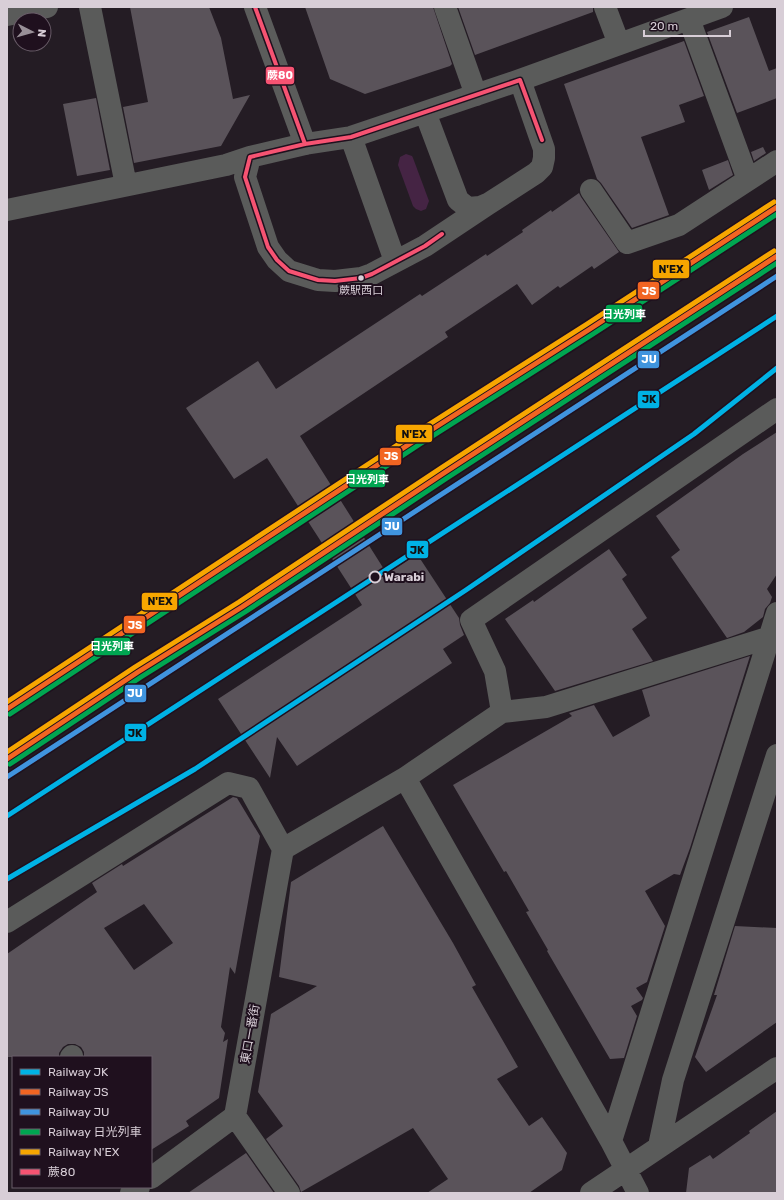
<svg xmlns="http://www.w3.org/2000/svg" width="784" height="1200" font-family="Rubik,'Noto Sans JP',sans-serif">
<rect width="100%" height="100%" fill="#241c24"/>
<path fill="#452444" d="M406 154 412 156 413 158 429 201 426 209 421 211 416 209 413 206 398 165 400 157Z"/>
<path fill="#5a535a" fill-rule="evenodd" d="M130 7H209L221 38 233 99 250 95 221 146 134 163 123 107 148 102Z
M305 7H433L452 64 450 66 365 94 330 79Z
M458 7H593V12L475 55Z
M749 17 769 71 777 68V98L737 113 707 32Z
M684 41 704 96 679 105 685 122 641 137 669 215 632 228 601 183 597 179 564 84Z
M96 98 110 170 77 176 63 104Z
M763 147 766 153 754 161 751 152Z
M728 160 733 175 709 190 702 170Z
M579 193 581 197 619 252 594 269 592 266 560 288 558 286 532 305 517 284 445 332 448 337 300 436 387 574 417 554 459 618 460 625 464 635 443 649 452 663 297 766 277 737 270 778 218 699 362 605 267 458 234 479 186 408 258 361 276 389 420 294 422 296 486 254 487 256 523 232 522 230 551 210 552 212Z
M777 432V574L767 589 772 597 770 603 765 609 763 617 744 632 727 638 671 557 680 550 656 516 743 454Z
M609 549 627 575 622 579 647 618 632 629 653 661 555 691 505 619 533 600 534 602Z
M750 656 690 848 680 875 674 874 645 891 665 926 647 982 636 988 643 998 642 1000 631 1006 637 1016 624 1058 610 1059 547 951 548 950 526 912 529 911 506 871 504 872 453 785 572 716 569 713 594 705 613 737 650 716 642 690Z
M233 797 237 798 260 836 235 974 230 967 221 1027 225 1033 223 1042 228 1039 219 1098 186 1121 189 1126 151 1150V1057H84V1052L81 1047 75 1044H68L63 1047 59 1053V1057H7V954L97 892 92 883 122 864 123 866ZM144 904 173 943 134 970 104 928Z
M383 826 453 943 476 985 472 987 518 1067 497 1079 529 1126 542 1117 567 1153 562 1170 529 1193H427L448 1179 413 1128 301 1192 299 1186 266 1139 283 1126 258 1092 271 1014 317 986 279 977 291 882Z
M735 926 777 928V1022L706 1072 695 1057 717 995H714Z
M777 1111V1193H686L689 1168 710 1155 713 1159 750 1133 749 1131Z
M246 1153 274 1193H188Z"/>
<g fill="none" stroke-linecap="round" stroke-linejoin="round">
<path stroke="#5a5b5a" stroke-width="22" d="M90 7 126 185
M445 7 476 95
M605 7 619 44
M7 15 47 7
M689 19 748 180
M425 112 458 200 468 208 480 207 487 204
M351 137 395 261
M250 157 245 177 268 247 277 260 289 271 318 280 335 281 361 278 372 274 425 246 488 204 536 173 542 167 544 158V149L520 80
M591 190 627 243 679 225 777 161
M7 210 226 165 250 157 305 144 351 137 520 80 722 7
M502 712 546 707 777 635
M405 778 611 1141 638 1193
M7 922 228 783 249 788 283 849 405 778 502 712 495 671 471 620 777 409
M71 1057 72 1056
M235 1116 289 1193
M611 1141 777 613
M659 1146 673 1080 777 755
M151 1178 235 1116 283 849
M131 1193 139 1187
M591 1193 777 1068"/>
<path stroke="#5b5c5b" stroke-width="22" d="M255 7 305 144"/>
<defs>
<path id="bus-1" d="M255 7 305 144
M442 234 425 246 372 274 361 278 335 281 318 280 289 271 277 260 268 247 245 177 250 157 305 144 351 137 520 80 542 140"/>
</defs>
<use href="#bus-1" stroke="#1f101e" stroke-width="7"/>
<use href="#bus-1" stroke="#f65372" stroke-width="4"/>
<defs>
<path id="rail-1" d="M7 816 777 316
M7 879 195 769 466 590 694 434 777 368"/>
<path id="rail-2" d="M7 709 417 439 590 329 777 207
M7 759 138 672 242 607 444 473 777 256"/>
<path id="rail-3" d="M7 777 777 276"/>
<path id="rail-4" d="M10 714 420 444 593 334 777 214
M10 764 141 677 245 612 447 478 777 263"/>
<path id="rail-5" d="M7 702 414 434 587 324 774 202
M7 752 135 667 239 602 441 468 774 251"/>
</defs>
<use href="#rail-1" stroke="#1f101e" stroke-width="8"/>
<use href="#rail-2" stroke="#1f101e" stroke-width="8"/>
<use href="#rail-3" stroke="#1f101e" stroke-width="8"/>
<use href="#rail-4" stroke="#1f101e" stroke-width="8"/>
<use href="#rail-5" stroke="#1f101e" stroke-width="8"/>
<use href="#rail-1" stroke="#00b2e5" stroke-width="5"/>
<use href="#rail-2" stroke="#f26522" stroke-width="5"/>
<use href="#rail-3" stroke="#4094de" stroke-width="5"/>
<use href="#rail-4" stroke="#00a651" stroke-width="5"/>
<use href="#rail-5" stroke="#f7a600" stroke-width="5"/>
</g>
<circle fill="#d8ced7" stroke="#1f101e" stroke-width="1.5" cx="361" cy="278" r="3.5"/>
<circle fill="#1f101e" stroke="#d8ced7" stroke-width="2" cx="375" cy="577" r="5.5"/>
<g text-anchor="middle" stroke-width="4" stroke-linejoin="round" paint-order="stroke">
<g font-size="11" fill="#d8ced7" stroke="#1f101e">
<text x="361" y="294">蕨駅西口</text>
</g>
<g font-size="12" font-weight="bold" fill="#d8ced7" stroke="#1f101e" text-anchor="start">
<text x="384" y="581">Warabi</text>
</g>
<g font-size="12" fill="#d8ced7" stroke="#1f101e">
<text transform="translate(250 1034) rotate(-80)" y="4">東口一番街</text>
</g>
</g>
<g stroke="#1f101e" stroke-width="1.5">
<rect x="265" y="66" width="30" height="19" rx="4" fill="#f65372"/>
<rect x="652" y="259" width="38" height="20" rx="4" fill="#f7a600"/>
<rect x="637" y="281" width="23" height="19" rx="4" fill="#f26522"/>
<rect x="605" y="304" width="38" height="19" rx="4" fill="#00a651"/>
<rect x="637" y="350" width="23" height="19" rx="4" fill="#4094de"/>
<rect x="637" y="390" width="23" height="19" rx="4" fill="#00b2e5"/>
<rect x="395" y="424" width="38" height="19" rx="4" fill="#f7a600"/>
<rect x="379" y="447" width="23" height="19" rx="4" fill="#f26522"/>
<rect x="348" y="469" width="38" height="19" rx="4" fill="#00a651"/>
<rect x="381" y="517" width="22" height="19" rx="4" fill="#4094de"/>
<rect x="406" y="540" width="23" height="19" rx="4" fill="#00b2e5"/>
<rect x="141" y="592" width="37" height="19" rx="4" fill="#f7a600"/>
<rect x="123" y="615" width="23" height="19" rx="4" fill="#f26522"/>
<rect x="93" y="637" width="38" height="19" rx="4" fill="#00a651"/>
<rect x="124" y="684" width="23" height="19" rx="4" fill="#4094de"/>
<rect x="124" y="723" width="23" height="19" rx="4" fill="#00b2e5"/>
</g>
<g font-size="11" text-anchor="middle" font-weight="bold" fill="#fff">
<text x="280" y="79">蕨80</text>
<text x="649" y="295">JS</text>
<text x="624" y="318">日光列車</text>
<text x="649" y="363">JU</text>
<text x="391" y="460">JS</text>
<text x="367" y="483">日光列車</text>
<text x="392" y="530">JU</text>
<text x="135" y="629">JS</text>
<text x="112" y="650">日光列車</text>
<text x="135" y="697">JU</text>
</g>
<g font-size="11" text-anchor="middle" font-weight="bold" fill="#111">
<text x="671" y="273">N'EX</text>
<text x="649" y="403">JK</text>
<text x="414" y="438">N'EX</text>
<text x="417" y="554">JK</text>
<text x="160" y="605">N'EX</text>
<text x="135" y="737">JK</text>
</g>
<rect width="784" height="1200" fill="none" stroke="#d8ced7" stroke-width="16"/>
<rect x="12" y="1056" width="140" height="132" fill="#1f101e" stroke="#695c68"/>
<rect x="20" y="1069" width="20" height="6" fill="#00b2e5" stroke="#695c68"/>
<text x="48" y="1076" font-size="12" fill="#d8ced7">Railway JK</text>
<rect x="20" y="1089" width="20" height="6" fill="#f26522" stroke="#695c68"/>
<text x="48" y="1096" font-size="12" fill="#d8ced7">Railway JS</text>
<rect x="20" y="1109" width="20" height="6" fill="#4094de" stroke="#695c68"/>
<text x="48" y="1116" font-size="12" fill="#d8ced7">Railway JU</text>
<rect x="20" y="1129" width="20" height="6" fill="#00a651" stroke="#695c68"/>
<text x="48" y="1136" font-size="12" fill="#d8ced7">Railway 日光列車</text>
<rect x="20" y="1149" width="20" height="6" fill="#f7a600" stroke="#695c68"/>
<text x="48" y="1156" font-size="12" fill="#d8ced7">Railway N'EX</text>
<rect x="20" y="1169" width="20" height="6" fill="#f65372" stroke="#695c68"/>
<text x="48" y="1176" font-size="12" fill="#d8ced7">蕨80</text>
<g transform="translate(32 32) rotate(96)"><circle r="19" fill="#1f101e" stroke="#695c68"/>
<path d="M0-3L7 15L0 10L-7 15Z" fill="#999098"/>
<text y="-6" font-size="11" font-weight="bold" text-anchor="middle" fill="#d8ced7">N</text>
</g>
<path d="M644 30v6h86v-6" fill="none" stroke="#d8ced7" stroke-width="2"/>
<text x="650" y="30" font-size="12" fill="#d8ced7" stroke="#1f101e" stroke-width="3" paint-order="stroke">20 m</text>
</svg>
